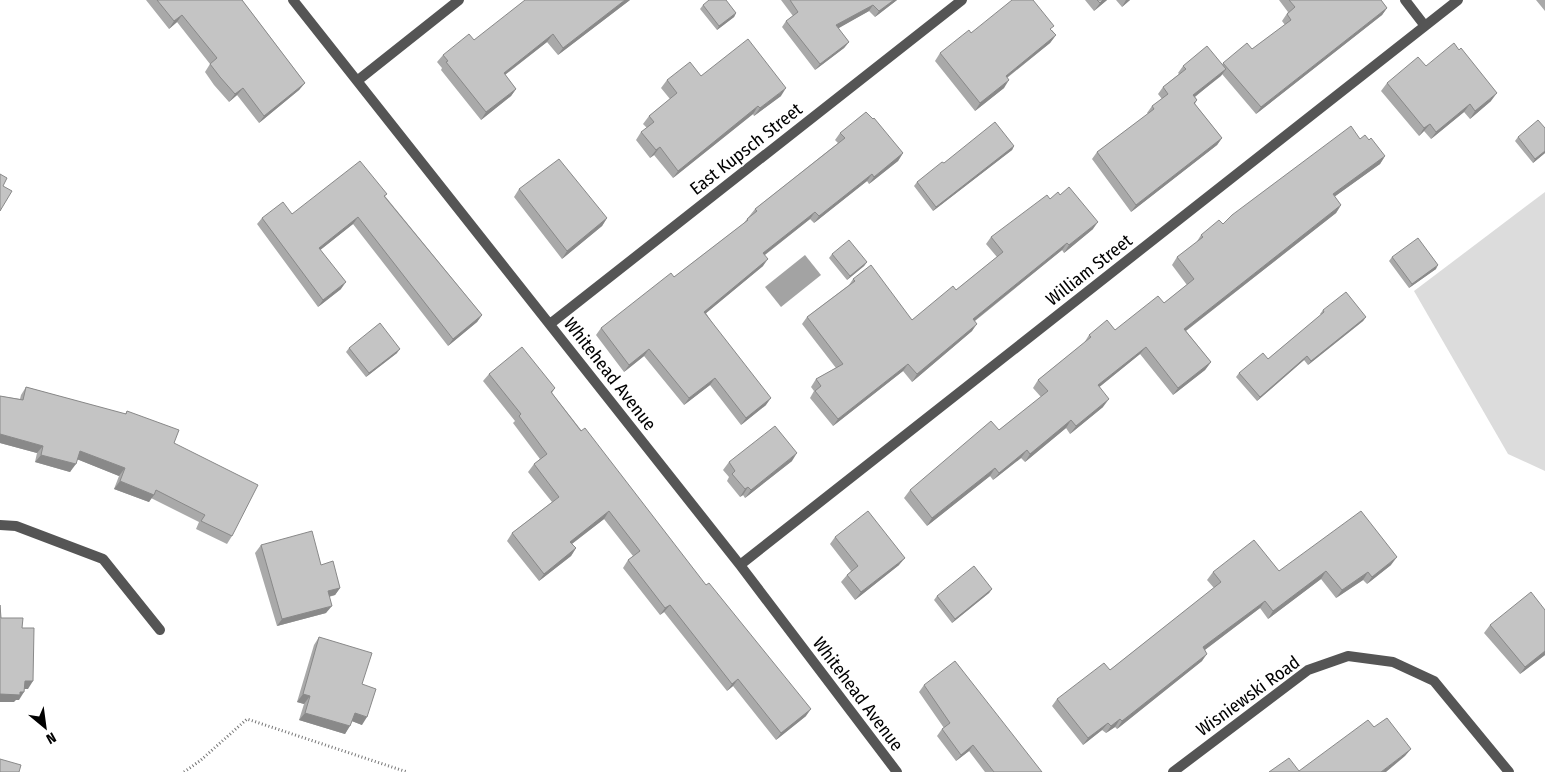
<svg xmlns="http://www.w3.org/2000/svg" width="1545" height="772" font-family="'Fira Sans Condensed',sans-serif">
<rect width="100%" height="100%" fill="#fff"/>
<path fill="#dcdcdc" d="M1545 192V471L1508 454 1414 291Z"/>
<path fill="#a3a3a3" d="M805 255 821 275 781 307 765 287Z"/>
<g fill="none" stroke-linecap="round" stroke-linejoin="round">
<path stroke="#777" stroke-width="3" stroke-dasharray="1 2.5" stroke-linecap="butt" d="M184 772 201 760 247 719 407 772"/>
<path stroke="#555" stroke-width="10" d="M293 0 740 565 897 772
M1405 0 1425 26
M357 81 459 0
M550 324 962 0
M0 525 16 526 103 559 160 630
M740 565 1458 0
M1173 772 1308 670 1348 656 1393 662 1434 681 1509 772"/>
</g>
<path fill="#a9a9a9" d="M146 0H242L305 83 299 90 259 123 237 95 229 102 214 85 205 72 210 64 177 22 169 29Z
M630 0 558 55 547 42 505 75 516 89 511 96 481 120 441 70 442 68 437 62 443 55 474 40Z
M781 0H897L875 17 869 11 838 28 849 42 844 48 815 70 782 27 786 21 793 16Z
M1085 0H1107L1094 11Z
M1116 0H1130L1122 7Z
M1279 0H1381L1387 8 1382 15 1256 114 1222 74 1195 97 1197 100 1195 104 1222 138 1217 145 1131 212 1092 159 1097 152 1148 114 1147 113 1152 106 1162 99 1158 94 1163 87 1179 74 1178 73 1183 66 1222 65 1223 63 1252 49 1285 25 1282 21 1288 12Z
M1536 0H1545V11Z
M703 5 736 13 734 17 717 30 700 9Z
M1052 30 1056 35 1050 43 1007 78 1004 88 975 111 935 61 940 53 971 33Z
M1426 66 1491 101 1470 119 1464 112 1431 139 1424 131 1419 136 1381 91 1387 83Z
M701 76 781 96 754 116 753 114 673 178 654 155 650 158 636 140 641 132 647 128 643 124 649 116 670 99 661 88 667 80Z
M840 133 903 153 898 161 869 184 867 181 814 223 810 219 765 255 763 266 706 313 766 405 741 425 710 385 684 405 644 356 624 372 596 335 601 328 674 277 743 224 755 209 838 143 835 140Z
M1518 137 1545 153 1533 163 1515 141Z
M1360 139 1385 156 1380 164 1334 197 1341 205 1336 213 1186 331 1211 362 1205 370 1173 395 1140 354 1099 387 1103 407 1070 434 1066 428 1025 462 1021 458 993 480 990 476 927 526 904 498 910 490 999 430 1041 397 1033 388 1038 380 1084 343 1089 335 1115 330 1164 303 1187 285 1172 265 1177 257 1196 243 1201 235 1223 224Z
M1014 146 1012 150 933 211 914 186 917 182 944 163Z
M519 189 607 218 602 226 562 259 514 197Z
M387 194 385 196 482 315 477 322 448 346 353 224 320 250 341 289 318 307 257 224 262 218 292 214Z
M1050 199 1093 229 1064 253 1062 250 975 321 972 331 912 382 903 371 833 426 810 398 814 391 811 387 816 379 836 368 802 324 807 317 849 285 853 279 912 320 956 290 997 257 986 244 991 237Z
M832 254 867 262 864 266 847 280 829 258Z
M1392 257 1436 269 1409 288 1389 261Z
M1323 310 1366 317 1363 321 1308 365 1304 360 1257 401 1236 377 1239 373 1268 359 1321 315 1320 314Z
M349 348 397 353 366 377 346 352Z
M489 374 555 388 552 393 806 716 776 740 733 686 727 691 664 612 660 615 623 568 628 560 633 556 604 519 572 544 576 548 571 556 539 581 507 541 512 533 552 502 528 472 534 464 540 459 513 423 515 421 483 381Z
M26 387 125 414 127 411 174 443 232 536 227 544 196 529 199 522 151 498 149 502 114 489 119 476 77 459 70 472 35 462 37 453 0 443V396L20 399 21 395Z
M792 461 745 498 743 495 740 497 727 481 729 477 723 470 729 462Z
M835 537 899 565 855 600 841 582 847 575 851 571 830 544Z
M261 545 321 565 340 588 335 595 329 597 326 613 277 626 255 553Z
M1391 565 1367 584 1363 580 1336 598 1321 579 1268 619 1260 608 1205 650 1202 661 1117 729 1115 727 1106 733 1102 730 1083 745 1052 706 1057 699 1110 670 1214 588 1207 580 1213 572 1279 571Z
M992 589 989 593 952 623 934 600 937 596Z
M1545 610V655L1520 674 1484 633 1490 625Z
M319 637 362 684V725L352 721 345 734 299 720 304 704 297 702 314 645Z
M924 685 1042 772H985L969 751 956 761 937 736 942 729 944 728 919 692Z"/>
<path fill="#898989" d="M625 0H630L558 55 563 48Z
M894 0H897L875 17 879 11Z
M1103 0H1107L1094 11 1100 3Z
M1126 0H1130L1122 7Z
M873 5 869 11 832 32 836 25Z
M1387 8 1382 15 1256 114 1261 107Z
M736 13 734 17 717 30 719 26Z
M182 15 177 22 169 29 174 21Z
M553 34 547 42 498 80 504 73Z
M1056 35 1050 43 1000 83 1006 76Z
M849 42 844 48 815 70 820 64Z
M1226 69 1221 76 1188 102 1193 95Z
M1009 80 1004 88 975 111 980 103Z
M305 83 299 90 259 123 264 116Z
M243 88 237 95 229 102 235 94Z
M786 88 781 96 754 116 760 108Z
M516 89 511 96 481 120 486 112Z
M1497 93 1491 101 1470 119 1475 111Z
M1470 104 1464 112 1431 139 1436 132Z
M758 106 753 114 673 178 678 171Z
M1430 124 1424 131 1419 136 1424 128Z
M1222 138 1217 145 1131 212 1136 205Z
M1014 146 1012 150 933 211 936 207Z
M660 147 654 155 650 158 656 150Z
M1545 151V153L1533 163 1535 159Z
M903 153 898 161 869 184 874 177Z
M1385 156 1380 164 1327 202 1333 194Z
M872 174 867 181 814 223 819 216Z
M1341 205 1336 213 1179 336 1184 329Z
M815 212 810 219 758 260 763 253Z
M358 217 353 224 314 255 319 248Z
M607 218 602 226 562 259 567 251Z
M1098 222 1093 229 1064 253 1069 245Z
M1067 243 1062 250 968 326 973 319Z
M768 259 763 266 699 319 704 312Z
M867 262 864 266 847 280 850 276Z
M1438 265 1436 269 1409 288 1412 284Z
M346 282 341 289 318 307 323 300Z
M482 315 477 322 448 346 453 339Z
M1366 317 1363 321 1308 365 1311 361Z
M977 324 972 331 912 382 917 374Z
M1146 347 1140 354 1092 393 1098 385Z
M400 349 397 353 366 377 369 373Z
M649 349 644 356 624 372 629 365Z
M1307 356 1304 360 1257 401 1260 397Z
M1211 362 1205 370 1173 395 1178 388Z
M908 364 903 371 833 426 838 419Z
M715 378 710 385 684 405 689 398Z
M771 398 766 405 741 425 746 418Z
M1109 399 1103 407 1070 434 1076 426Z
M1071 420 1066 428 1025 462 1030 454Z
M0 434 43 446 37 453 0 443Z
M1027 450 1021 458 993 480 999 473Z
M80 451 125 468 119 476 74 458Z
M797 453 792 461 745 498 751 490Z
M41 455 76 464 70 472 35 462Z
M995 468 990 476 927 526 932 518Z
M120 481 154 495 149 502 114 489Z
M748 487 743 495 740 497 745 489Z
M609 511 604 519 565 549 570 542Z
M576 548 571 556 539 581 544 574Z
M1397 557 1391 565 1367 584 1372 577Z
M905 558 899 565 855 600 861 592Z
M1326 571 1321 579 1268 619 1273 611Z
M1368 572 1363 580 1336 598 1342 590Z
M340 588 335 595 322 598 328 591Z
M992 589 989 593 952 623 955 619Z
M1265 601 1260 608 1198 655 1203 647Z
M670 605 664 612 660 615 665 608Z
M332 606 326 613 277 626 282 619Z
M1545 651V655L1520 674 1525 667Z
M1207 654 1202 661 1117 729 1122 721Z
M738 679 733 686 727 691 732 684Z
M25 681H33L28 689H19Z
M20 692H24L19 700H16L14 702H0V694Z
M303 694 310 696 304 704 297 702Z
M811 709 806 716 776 740 781 733Z
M305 713 350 726 345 734 299 720Z
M355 713 367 717 362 725 349 720Z
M1120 719 1115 727 1106 733 1111 726Z
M1108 723 1102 730 1083 745 1088 738Z
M973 745 969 751 956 761 961 755Z
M1411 749 1405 756 1386 772H1381Z"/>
<path fill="#c4c4c4" stroke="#898989" d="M157 0H242L305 83 264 116 243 88 235 94 220 77 210 64 217 58 182 15 174 21Z
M525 0H625L563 48 553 34 504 73 516 89 486 112 446 62 448 61 443 55 469 34 474 40Z
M709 0H726L736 13 719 26 703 5Z
M790 0H894L879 11 873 5 836 25 849 42 820 64 786 21 798 12Z
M1012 0H1033L1054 26 1050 29 1056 35 1006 76 1009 80 980 103 940 53 969 30 971 33Z
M1097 0H1103L1100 3Z
M1289 0H1381L1387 8 1261 107 1223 63 1247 43 1252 49 1291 20 1287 14 1295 7Z
M748 39 786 88 760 108 758 106 678 171 660 147 656 150 641 132 654 122 649 116 677 93 667 80 690 62 701 76Z
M1454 43 1459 50 1461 48 1497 93 1475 111 1470 104 1436 132 1430 124 1424 128 1387 83 1418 57 1426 66Z
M1207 46 1226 69 1193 95 1197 100 1194 103 1222 138 1136 205 1097 152 1154 109 1152 106 1168 94 1163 87 1186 69 1183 66Z
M866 112 873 119 874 118 903 153 874 177 872 174 819 216 815 212 763 253 768 259 704 312 771 398 746 418 715 378 689 398 649 349 629 365 601 328 671 273 674 277 748 220 747 219 757 211 755 209 845 138 840 133Z
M1538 120 1545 128V151L1535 159 1518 137Z
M995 122 1014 146 936 207 917 182 942 162 944 163Z
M1351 126 1360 139 1365 135 1369 140 1371 138 1385 156 1333 194 1341 205 1184 329 1211 362 1178 388 1146 347 1098 385 1109 399 1076 426 1071 420 1030 454 1027 450 999 473 995 468 932 518 910 490 991 421 999 430 1048 391 1038 380 1091 337 1089 335 1107 320 1115 330 1158 296 1164 303 1194 279 1177 257 1203 237 1201 235 1219 220 1223 224 1232 215Z
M559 159 607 218 567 251 519 189Z
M360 161 387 194 384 196 482 315 453 339 358 217 319 248 346 282 323 300 262 218 283 202 292 214Z
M0 174 7 178 3 186 12 191 0 211Z
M1069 187 1098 222 1069 245 1067 243 973 319 977 324 917 374 908 364 838 419 815 391 821 386 816 379 843 364 807 317 855 281 853 279 871 265 912 320 953 286 956 290 1003 252 991 237 1047 195 1050 199 1058 192 1060 195Z
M1418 238 1438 265 1412 284 1392 257Z
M849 240 867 262 850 276 832 254Z
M1346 292 1366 317 1311 361 1307 356 1260 397 1239 373 1263 353 1268 359 1324 312 1323 310Z
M380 323 400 349 369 373 349 348Z
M522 347 555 388 551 392 581 431 585 428 706 585 709 583 811 709 781 733 738 679 732 684 670 605 665 608 628 560 640 551 609 511 570 542 576 548 544 574 512 533 559 497 534 464 547 454 519 416 521 414 489 374Z
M26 387 126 414 127 411 179 430 174 443 258 485 232 536 201 521 205 515 156 490 154 495 120 481 125 468 80 451 76 464 41 455 43 446 0 434V396L23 400Z
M775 426 797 453 751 490 748 487 745 489 732 474 735 471 729 462Z
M868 511 905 558 861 592 847 575 858 566 835 537Z
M1361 511 1397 557 1372 577 1368 572 1342 590 1326 571 1273 611 1265 601 1203 647 1207 654 1122 721 1120 719 1111 726 1108 723 1088 738 1057 699 1104 663 1110 670 1221 582 1213 572 1254 540 1279 571Z
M312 531 321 565 333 561 340 588 328 591 332 606 282 619 261 545Z
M974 566 992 589 955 619 937 596Z
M1531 592 1545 610V651L1525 667 1490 625Z
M0 605 1 618H23L22 628H34L33 681H25L24 692H20V695L0 694Z
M319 637 372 653 362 684 376 689 367 717 355 713 350 726 305 713 310 696 303 694Z
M955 661 1042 772H994L973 745 961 755 942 729 950 723 924 685Z
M1387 718 1411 749 1381 772H1269L1289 758 1299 771 1368 720 1374 727Z
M0 759 21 765 19 772H0Z"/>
<g text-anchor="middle" stroke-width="4" stroke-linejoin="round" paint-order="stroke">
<g font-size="18" fill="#000" stroke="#fff">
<text transform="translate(746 149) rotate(-38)" y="6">East Kupsch Street</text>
<text transform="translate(1089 270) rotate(-38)" y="6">William Street</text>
<text transform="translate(610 374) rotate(52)" y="6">Whitehead Avenue</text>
<text transform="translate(858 694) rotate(53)" y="6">Whitehead Avenue</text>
<text transform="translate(1248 696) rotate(-36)" y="6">Wisniewski Road</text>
</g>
</g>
<g transform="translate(45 727) rotate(151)" stroke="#ffffff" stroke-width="4" paint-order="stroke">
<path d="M0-4L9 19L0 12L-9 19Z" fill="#000000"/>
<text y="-8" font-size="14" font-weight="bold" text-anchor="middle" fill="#000000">N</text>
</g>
</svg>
